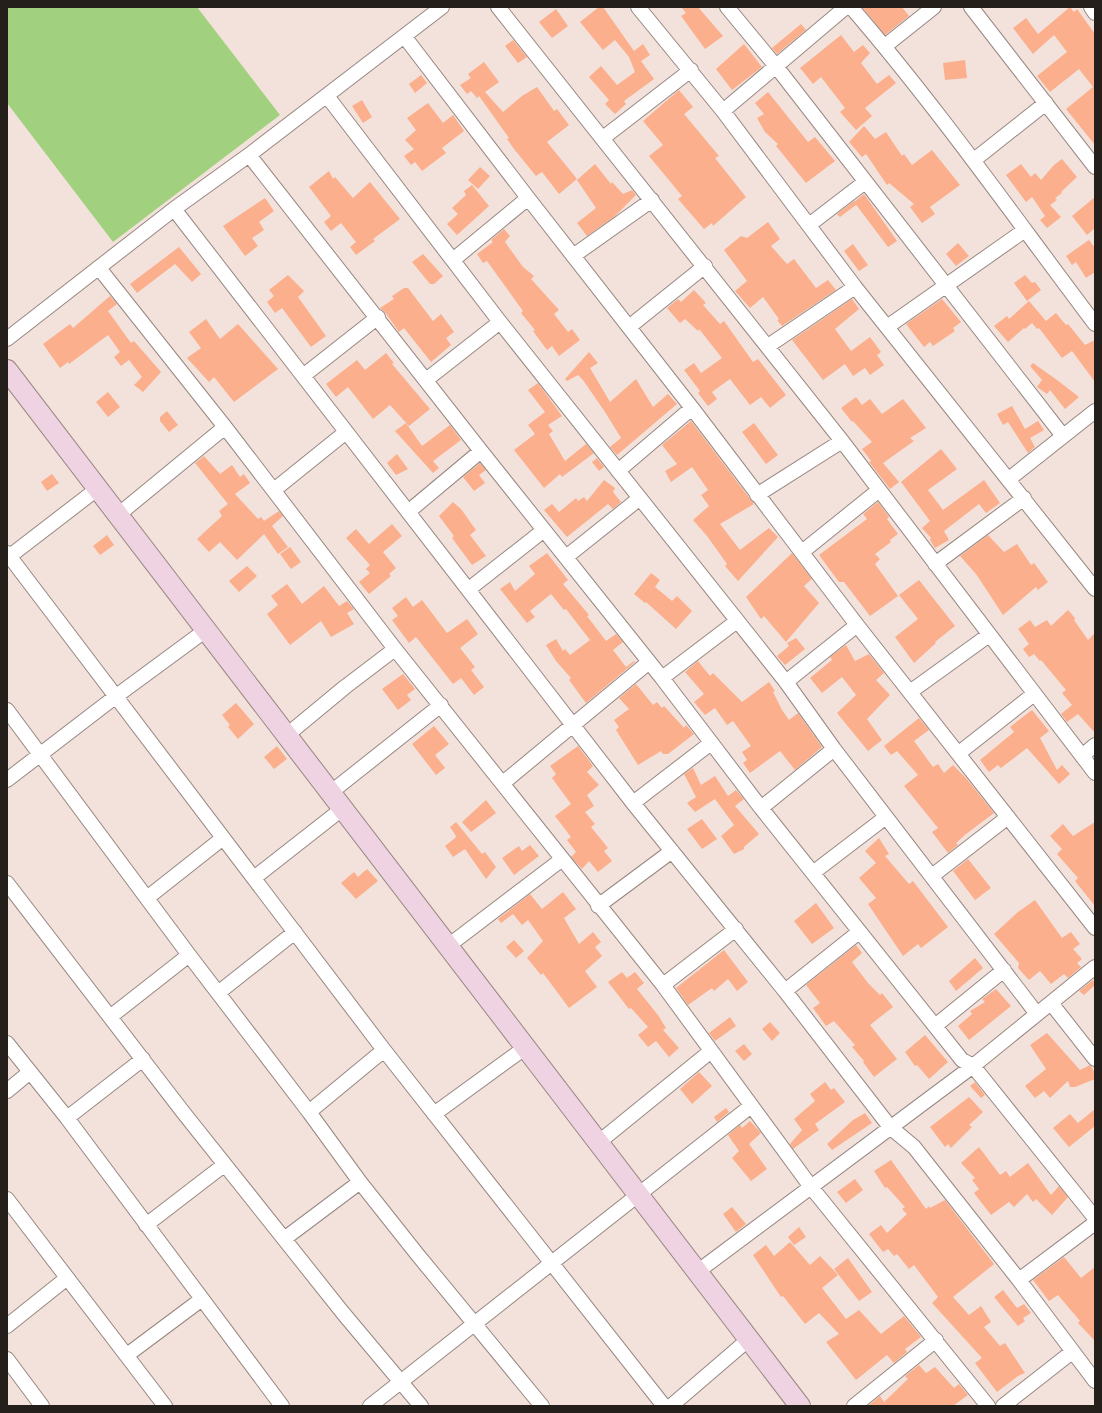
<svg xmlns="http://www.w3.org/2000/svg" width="1102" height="1413" font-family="'Nunito Sans',sans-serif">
<rect width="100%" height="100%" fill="#f3e2db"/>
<path fill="#a1d17f" d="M7 7H197L280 115 113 242 7 103Z"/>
<path fill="#fbaf8c" d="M599 7H603L634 51 643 44 650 55 641 61 654 79 624 101 626 104 615 114 605 104 609 100 589 77 601 66 617 85 635 72 629 57 615 40 603 50 580 22Z
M681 7H698L723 36 705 49 681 16 686 13Z
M862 7H902L909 16 885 35Z
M1070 7 1074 12 1077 9 1095 34V145L1066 109 1093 87 1079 69 1050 92 1037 76 1067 52 1054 35 1033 54 1013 28 1026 18 1038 34Z
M556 9 568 26 552 38 539 22Z
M801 24 806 30 777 54 772 48Z
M841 35 854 52 863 45 870 53 861 63 877 84 889 75 896 83 865 108 872 116 856 130 840 112 845 108 821 77 813 84 800 68Z
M513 40 527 57 518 63 505 46Z
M744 44 762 67 732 90 716 69Z
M965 60 967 78 945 80 943 63Z
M484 62 499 82 485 92 503 112 522 96 537 87 554 111 557 109 569 125 547 142 577 179 559 194 542 172 536 176 514 149 507 139 509 138 479 96 480 95 477 98 471 91 467 94 460 85 471 78 468 74Z
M421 75 427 83 415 93 409 84Z
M679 90 693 107 684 114 719 156 715 158 746 197 713 226 712 223 704 229 678 199 682 196 649 156 663 145 643 121Z
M768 92 808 142 815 137 835 161 806 183 776 146 778 144 765 132 757 118 764 114 755 103Z
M362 100 372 117 363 123 352 106Z
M428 103 443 123 453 115 464 131 442 148 446 153 422 171 415 162 411 165 404 156 414 149 405 140 416 130 407 118Z
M864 126 875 139 886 132 902 156 904 154 912 165 932 150 960 185 930 207 935 214 922 223 910 207 914 204 889 183 887 185 866 154 862 157 849 142Z
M1062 159 1077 177 1061 192 1062 193 1055 198 1057 200 1050 205 1061 217 1047 228 1040 220 1045 216 1032 197 1026 202 1006 175 1021 164 1031 177 1035 173 1041 180 1054 165Z
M595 164 611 184 612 182 623 194 632 190 636 195 614 217 587 236 577 223 596 208 577 180Z
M480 167 490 176 478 189 468 180Z
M329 171 333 179 335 177 353 198 370 182 400 219 373 239 375 241 356 255 350 247 356 242 341 223 331 231 324 222 331 216 309 187Z
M472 185 489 206 457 235 447 224 458 214 452 208 466 195 464 191Z
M864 194 897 241 888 247 854 202Z
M1095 197V228L1087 235 1072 216Z
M265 198 274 211 259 222 264 230 252 238 258 246 245 256 223 226Z
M854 201 856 205 840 217 837 214Z
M768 222 780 239 771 246 787 264 794 259 816 288 828 280 836 290 782 326 777 320 779 319 763 297 750 308 735 291 747 281 724 250 741 236 747 238Z
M504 229 510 236 505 242 523 267 534 276 531 279 559 310 554 314 568 332 572 329 580 340 559 356 552 346 547 350 533 331 535 330 521 313 523 311 487 261 483 263 477 254 493 242 491 240Z
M1089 240 1095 248V272L1086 278 1076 262 1072 265 1066 256Z
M958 243 969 256 956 266 946 254Z
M853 244 868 265 859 271 844 251Z
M179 247 201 274 192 282 175 264 137 293 130 284Z
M423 254 443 276 434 284H430L412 262Z
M288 275 304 291 298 297 326 336 311 347 282 308 275 313 267 302 274 296 269 290Z
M1025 275 1032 283 1035 282 1041 290 1027 301 1014 283Z
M404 288H408L433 321 441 314 454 332 446 338 451 345 431 362 404 328 399 332 385 312 380 308 394 299 392 296Z
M694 290 706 303 703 305 720 324 724 321 753 362 758 359 786 395 770 408 761 397 750 405 730 379 712 392 717 399 708 406 698 393 700 391 684 370 694 363 701 373 722 358 699 329 698 331 685 319 680 323 667 308 678 299 681 302Z
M110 296 117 304 108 311 131 343 134 341 161 372 143 392 134 385 142 377 129 360 121 366 114 357 120 352 108 335 69 364 68 362 60 368 43 344 70 324 73 328Z
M852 299 859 309 835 329 851 351 870 337 881 352 877 355 884 365 870 375 865 368 853 376 845 364 823 380 792 340Z
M942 299 961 322 953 328 955 331 933 346 930 342 924 347 906 324Z
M1029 301 1046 321 1056 313 1066 325 1068 324 1085 345 1095 340V382L1072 351 1062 358 1039 328 1037 329 1032 323 1025 329 1024 328 1008 342 994 326 1007 316 1009 319Z
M206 319 220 339 238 324 278 369 234 402 214 377 209 382 187 358 201 348 189 332Z
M589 352 598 363 590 368 610 402 636 379 653 407 668 394 677 404 617 455 610 447 621 438 605 412 583 380 578 375 567 381 565 379Z
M386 353 394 363 392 364 430 409 409 426 390 405 373 419 348 387 336 397 326 384 357 360 365 370Z
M1033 363 1057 380 1079 397 1065 409 1050 390 1047 394 1037 387 1042 380 1030 366Z
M538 383 562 416 548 425 553 431 549 434 565 461 586 444 594 453 562 477 560 474 544 488 514 450 535 434 528 425 545 412 528 390Z
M108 392 120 407 108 417 96 402Z
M856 397 862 405 870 399 882 414 903 399 926 428 910 438 914 441 883 463 899 482 890 489 869 462 871 461 862 449 872 442 853 421 852 422 841 408Z
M1012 406 1025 429 1038 421 1044 430 1030 438 1035 447 1028 453 1008 422 1003 425 997 414Z
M167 411 178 425 169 432 160 421V417Z
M691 421 754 504 720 524 740 550 769 528 778 537 738 581 725 566 727 564 707 536 693 520 709 506 701 495 708 490 692 467 671 482 665 471 677 464 662 445Z
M406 423 422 446 450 425 461 440 433 461 439 468 433 473 395 431Z
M754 423 778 455 766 464 742 432Z
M941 449 957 469 928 490 943 510 984 480 1000 503 986 513 979 504 944 531 949 540 935 548 930 540 931 538 922 528 930 521 901 482Z
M397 454 408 469 396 475 387 463Z
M204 456 220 474 232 465 240 477 244 474 250 483 235 494 258 519 261 517 264 521 279 511 283 516 272 526 288 547 278 554 264 534 237 560 220 542 209 552 197 539 222 516 219 511 228 504 195 463Z
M597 458 604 467 599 471 592 462Z
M480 463 486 470 479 475 485 483 474 491 463 477Z
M52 474 59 483 47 491 41 482Z
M604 480 615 488 613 492 621 502 613 509 608 504 567 537 544 510 552 504 559 512 576 498 578 501 584 497 587 501Z
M453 502 461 509 476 530 470 535 486 556 472 565 452 538 454 536 439 516Z
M878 502 889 517 887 519 898 534 890 540 891 542 875 554 880 559 875 564 898 596 870 616 844 582H839L819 555 867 519 863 514Z
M392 524 402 536 383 552 396 568 389 574 391 576 369 594 359 582 370 573 366 569 370 565 346 538 356 529 369 544Z
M107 535 114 545 100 555 93 546Z
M988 535 1004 552 1017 544 1031 565 1034 563 1048 582 1038 590 1036 587 1003 615 976 574 960 556Z
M290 547 301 562 291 569 280 554Z
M547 553 568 580 563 584 589 615 587 616 606 641 616 634 623 642 613 650 626 667 634 661 635 662 586 703 569 680 571 678 556 661 546 645 556 639 563 651 565 649 570 655 590 640 566 609 564 610 551 594 530 611 535 617 527 623 500 589 510 582 515 591 535 574 529 566Z
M792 553 812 579 804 586 819 603 786 642 764 616 761 619 746 597Z
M247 566 257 576 239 592 229 581Z
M651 573 660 580 655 587 672 601 677 596 692 611 676 629 646 602 645 603 634 594Z
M919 580 955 626 935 642 936 643 914 663 895 637 918 619 899 595Z
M287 584 302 604 324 586 339 606 347 601 354 609 347 613 354 624 331 637 321 621 290 645 267 614 278 605 271 596Z
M406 597 413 607 422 600 447 633 467 619 478 634 460 648 475 667 471 670 484 687 474 695 461 678 453 684 416 637 409 643 392 620 398 616 392 608Z
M1068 610 1075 618 1074 620 1088 640 1095 633V733L1078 714 1067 722 1061 714 1072 705 1062 693 1066 690 1041 660 1040 661 1034 654 1029 657 1023 649 1029 644 1018 629 1030 620 1035 627 1047 620 1051 626Z
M796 638 805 649 785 665 777 656 789 646 787 643Z
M846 645 855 661 869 654 884 673 876 680 890 695 867 719 882 740 868 751 837 713 856 695 842 677 822 693 810 678 832 660 830 657Z
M698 661 710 676 713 673 742 702 769 682 775 691 773 692 782 710 789 720 798 713 822 747 795 770 780 751 750 773 743 763 747 760 742 752 751 746 733 721 727 725 715 708 705 715 694 702 704 694 685 672Z
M403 674 415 689 407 695 411 700 398 710 382 689Z
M636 684 653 705 657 702 662 708 664 706 684 728 686 725 694 734 668 754H663L661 751 638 765 616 730 619 727 614 720 629 709 619 698Z
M236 703 254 724 238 739 228 727 230 725 222 715Z
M1032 710 1049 731 1040 738 1057 770 1062 765 1070 774 1059 784 1027 748 1001 768 998 765 989 772 980 760 1014 732 1010 727Z
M919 718 929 730 914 741 933 767 938 764 944 773 953 765 966 778 994 813 966 834 956 843 958 845 948 853 932 832 938 828 904 786 918 775 897 751 891 755 884 746Z
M434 726 449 744 435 755 445 768 436 775 412 744Z
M277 746 287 759 274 769 264 757Z
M578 746 593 766 587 772 599 785 587 795 594 806 585 812 595 824 591 827 608 848 604 851 612 861 598 872 589 861 582 869 571 857 576 852 567 840 571 837 555 816 571 804 552 778 556 774 550 766Z
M693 768 701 785 715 776 728 796 736 790 744 799 735 806 759 834 744 847V849L734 854 721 836 734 825 715 799 695 812 687 803 696 797 684 774Z
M486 800 496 813 471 832 462 822Z
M702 819 717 839 702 849 687 829Z
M456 822 482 854 485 852 496 867 486 879 465 849 453 857 445 846 455 838 456 836 450 827Z
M1095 822V906L1075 881 1078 878 1057 854 1062 849 1050 836 1063 824 1073 836Z
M879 838 889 854 885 856 909 884 913 881 948 927 921 948 918 944 903 956 868 904 876 898 859 878 876 863 865 851Z
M530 845 539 856 514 875 502 858 519 846 522 851Z
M968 859 991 888 975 900 953 871Z
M367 869 378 881 356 899 341 883 354 872 358 877Z
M563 892 576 909 564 918 579 944 593 932 601 942 595 947 602 956 585 971 597 987 569 1008 543 973 541 975 527 958 543 941 528 920 522 925 513 914 501 923 498 919 530 894 542 909Z
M1035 900 1062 938 1071 932 1080 944 1073 949 1082 959 1077 963 1081 967 1068 978 1064 974 1051 984 1040 971 1029 980 1018 968 1019 963 994 934 1018 912Z
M816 903 834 928 812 944 794 921Z
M514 940 524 951 516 958 506 947Z
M856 945 862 953 852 962 868 983 880 995 882 993 893 1007 870 1025 897 1059 874 1077 863 1062 864 1061 852 1047 855 1045 834 1021 826 1026 813 1008 820 1003 806 985Z
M724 950 748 982 737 991 728 979 714 991 712 988 688 1005 676 988Z
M975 958 983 968 956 991 949 981Z
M622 972 627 978 635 972 644 983 637 989 658 1015 666 1028 663 1030 679 1048 669 1057 656 1041 648 1047 638 1035 648 1027 631 1008 629 1009 608 982Z
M1093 980 1095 985 1084 995 1079 991Z
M996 989 1011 1006 969 1040 958 1026 972 1014 970 1011 985 1002 982 999Z
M730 1017 736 1026 715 1041 709 1033Z
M770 1022 780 1033 772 1041 762 1029Z
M1047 1033 1080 1070 1090 1065 1095 1073V1079L1075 1087H1070L1068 1081 1050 1098 1044 1091 1035 1098 1025 1086 1046 1069 1030 1045Z
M925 1035 948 1062 929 1079 917 1065 915 1066 905 1052Z
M744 1044 752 1054 744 1061 735 1051Z
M699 1072 712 1086 692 1104 680 1089Z
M825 1082 831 1090 834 1088 845 1102 815 1124 819 1130 793 1149 790 1144 802 1130 794 1119 815 1101 810 1094Z
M975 1082 985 1095 981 1098 970 1086Z
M969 1097 983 1112 969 1125 972 1127 951 1148 948 1144 945 1147 930 1127Z
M726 1108 729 1112 717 1122 714 1117Z
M1095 1109V1126L1069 1147 1053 1128 1070 1114 1078 1123Z
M865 1113 872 1123 832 1150 827 1144 853 1120Z
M750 1121 761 1133 749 1144 767 1169 751 1181 732 1158 739 1151 728 1135 740 1125 742 1128Z
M979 1147 1000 1175 1006 1171 1010 1177 1028 1163 1051 1195 1059 1186 1068 1197 1052 1215 1036 1199 1033 1202 1027 1194 1014 1207 1009 1202 991 1215 974 1193 979 1189 972 1180 975 1178 961 1163Z
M891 1160 926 1209 929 1206 930 1208 945 1200 994 1264 953 1297 969 1315 981 1306 991 1322 984 1327 1000 1346 1005 1343 1025 1373 1018 1376 997 1392 975 1363 982 1358 932 1303 938 1297 914 1265 909 1269 897 1254 894 1256 888 1249 883 1252 869 1234 881 1225 887 1233 907 1214 902 1209 905 1207 887 1187 885 1188 874 1171Z
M855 1179 863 1190 846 1203 837 1192Z
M732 1207 746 1224 736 1232 723 1214Z
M799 1227 806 1237 794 1245 788 1237Z
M790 1242 810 1265 820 1256 838 1275 822 1288 846 1319 859 1310 881 1334 904 1316 921 1337 905 1349 907 1352 894 1363 887 1355 856 1380 826 1342 839 1334 819 1313 805 1324 783 1296 781 1297 753 1255 766 1245 774 1256Z
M1064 1257 1081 1278 1095 1267V1341L1078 1323 1080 1321 1058 1295 1049 1301 1033 1280Z
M848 1258 872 1292 859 1301 834 1269Z
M1003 1290 1017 1308 1024 1304 1031 1313 1023 1318 1025 1321 1018 1326 994 1297Z
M919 1365 926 1373 935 1367 954 1388 959 1384 968 1395 953 1406H868L880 1396 884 1402 908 1379 905 1376Z"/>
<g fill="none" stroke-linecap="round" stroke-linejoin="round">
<defs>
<path id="street" d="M498 7 842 441 1095 773
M638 7 723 111 855 287 1095 589
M727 7 775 65 1063 436
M851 7C938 108 1015 218 1095 324
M971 7 1095 167
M1091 7 1095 13
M404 36 528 198 692 408 857 625 1095 928
M885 46 934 7
M327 96 500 322 786 682 834 749 1037 1014
M723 111 846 7
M603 138 691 70
M249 155 481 451 662 678 761 808 962 1060 973 1066 1095 1218
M974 160 1046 103
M174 209 633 803 785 991 890 1127 914 1147 1019 1280 1095 1381
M809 225 865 182
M573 256 652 200
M453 260 528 198
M99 268 225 427 395 649 663 985 811 1187 988 1406
M629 327 705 266
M887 327 1025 230
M7 339 174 209 249 155 442 7
M768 346 855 287
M303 376 378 317
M426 380 500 322
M618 471 692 408
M1009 479 1095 411
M274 490 346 432
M757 495 842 441
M408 512 481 451
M118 515 225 427
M802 552 879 490
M7 553 384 1050 664 1406
M10 556 97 489
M566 557 640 498
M935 564 1024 498
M469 589 544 530
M662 678 737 621
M786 682 857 625
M910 692 989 635
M7 710 189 955 309 1112 360 1182 417 1254 542 1406
M287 735 345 687 395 649
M959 753 1034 694
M1082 756 1095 745
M7 780 115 697 206 630
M503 783 649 662
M330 793 441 705
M633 803 711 743
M761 808 834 749
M814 872 886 817
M932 876 1008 817
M254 878 342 809
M7 883 183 1112 343 1313 421 1406
M147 898 223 838
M598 906 672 851
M448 946 561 860
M663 985 736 929
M785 991 859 932
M218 993 295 932
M1051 1003 1095 1059
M110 1017 189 955
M935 1026 1004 970
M7 1043 67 1118 282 1406
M7 1091 30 1072
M309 1112 384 1050
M434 1114 526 1047
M67 1118 143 1059
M599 1142 711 1051
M7 1199 165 1406
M146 1225 224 1165
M284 1239 360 1182
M697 1272 973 1066 1095 967
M1019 1280 1095 1223
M7 1326 67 1278
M127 1355 202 1299
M7 1359 42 1406
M370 1406 751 1106
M671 1406 749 1339
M854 1406 936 1340
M1003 1406 1072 1352"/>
<path id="secondary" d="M7 370 800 1406"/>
</defs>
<use href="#street" stroke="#978781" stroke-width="16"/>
<use href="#secondary" stroke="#978781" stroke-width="22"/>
<use href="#street" stroke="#fff" stroke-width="14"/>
<use href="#secondary" stroke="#f0d3e2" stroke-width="20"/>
</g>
<rect width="1102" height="1413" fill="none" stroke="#251f1c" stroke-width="16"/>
</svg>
